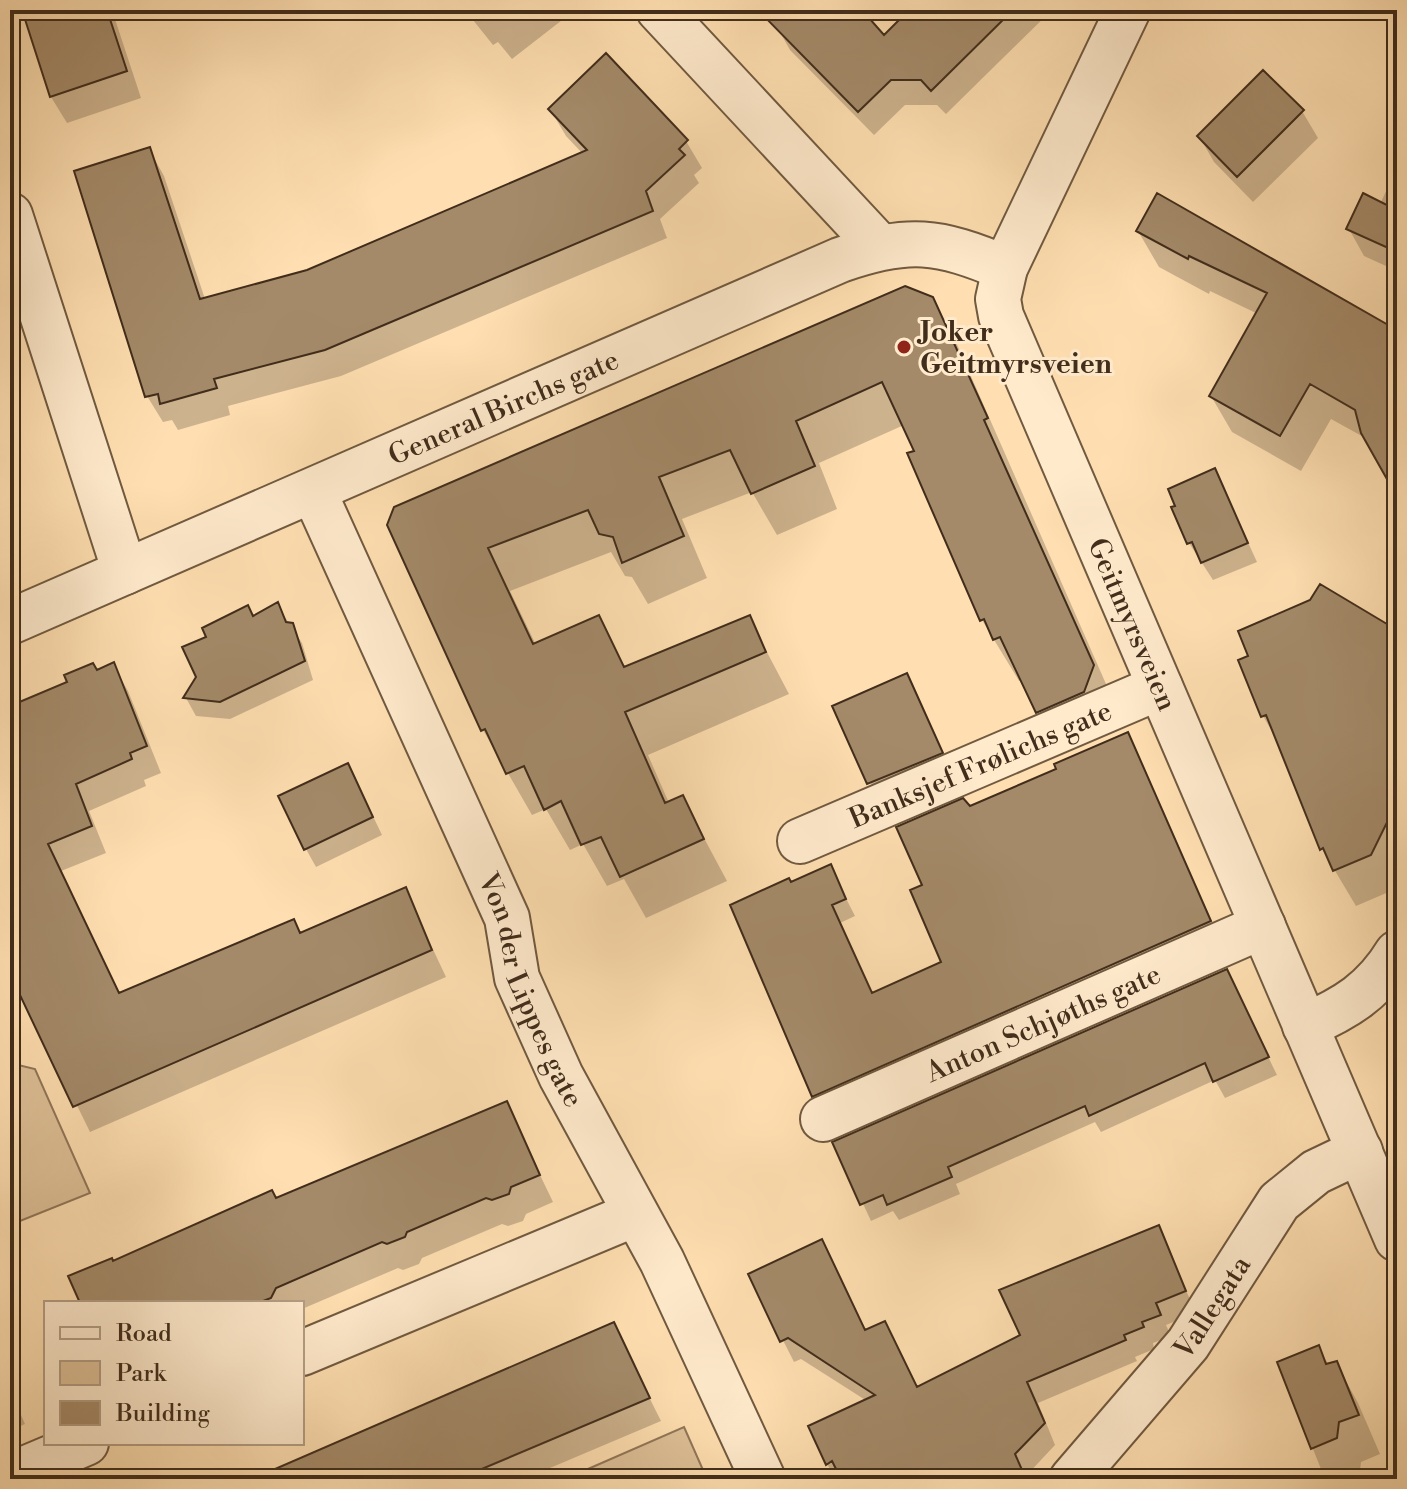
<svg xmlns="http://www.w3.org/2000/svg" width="1407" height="1489" font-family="'Libre Bodoni',serif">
<rect width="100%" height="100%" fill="#ffdfb1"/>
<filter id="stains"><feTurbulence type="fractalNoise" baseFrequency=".0025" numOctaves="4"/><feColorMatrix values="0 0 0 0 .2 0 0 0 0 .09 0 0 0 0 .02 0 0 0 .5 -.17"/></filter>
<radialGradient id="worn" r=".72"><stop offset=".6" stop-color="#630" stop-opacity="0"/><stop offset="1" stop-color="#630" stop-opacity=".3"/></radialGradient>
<path fill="#dfc198" stroke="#90775a" stroke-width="2" d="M10 1063 35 1069 90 1193 10 1225Z
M684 1427 707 1479H565Z"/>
<path fill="#0003" d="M24 10H112L141 98 67 123 51 97Z
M465 10H562L566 17 512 59 498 42 493 45Z
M791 10H859L884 37 912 10H1052L946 114 937 105H905L874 135 790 50 776 25Z
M550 109 686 141 702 168 694 175 699 183 660 219 667 238 341 376 228 406 230 415 178 430 172 420 163 422 147 396 149 149 164 176 205 299 308 272 583 154 566 136Z
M1302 111 1318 138 1253 202 1214 162 1199 136Z
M1397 168V271L1364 256 1349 229 1380 204Z
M1138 231 1397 333V485L1369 440 1331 419 1301 471 1232 432 1211 396 1258 314 1210 291 1209 294 1159 267Z
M931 299 956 342 1117 709 1107 734 1062 754 1023 679 1019 681 982 620 909 454 916 452 904 425 819 463 837 509 777 535 752 492 682 519 707 578 648 604 632 577 625 576 611 552 510 591 536 645 598 618 626 669 749 618 789 694 648 755 669 803 682 797 727 881 646 918 624 879 607 886 583 844 570 850 546 809 532 815 483 730 389 525Z
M1215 470 1257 562 1213 580 1189 543Z
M277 605 302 643 313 680 230 719 196 716 186 698 253 618Z
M1397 626V878L1391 891 1356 906 1322 849 1281 747 1263 716Z
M113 665 128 691 161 773 144 780 146 786 89 811 106 853 61 871 120 995 301 935 405 890 446 977 90 1132 10 969V709Z
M906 675 951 771 879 801 835 707Z
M1127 734 1220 939 823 1113 813 1096 791 884 830 867 855 916 840 923 873 994 943 963 924 886 970 808 1059 770Z
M357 783 382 835 316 867 306 849Z
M1235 989 1277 1075 1225 1098 1215 1080 1101 1132 1095 1122 956 1184 960 1194 899 1220 893 1211 871 1221 835 1143Z
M506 1104 553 1202 526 1214 523 1221 508 1226 502 1224 422 1258 419 1264 403 1270 398 1268 302 1309V1303H82L112 1263 276 1200Z
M1158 1227 1196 1313 1166 1325 1171 1336 1153 1343 1154 1349 1135 1357 1137 1361 1038 1403 1055 1445 1026 1476 1027 1479H836L827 1464 867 1401 801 1359 794 1362 750 1275 821 1241 866 1332 885 1323 918 1388 1022 1336Z
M613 1325 661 1421 524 1479H255Z
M1318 1348 1329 1365 1336 1363 1358 1403 1380 1454 1361 1462 1359 1479H1325L1279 1364Z
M10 1390 25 1424 10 1431Z"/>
<path fill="#a48a69" stroke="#412d1b" stroke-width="2" d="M22 10H107L127 71 50 97Z
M758 10H862L884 35 909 10H1013L931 91 921 80H891L858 112Z
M606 53 688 140 679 149 685 155 646 191 653 211 325 350 214 379 217 388 160 404 158 394 145 397 74 171 150 147 200 299 307 270 587 150 548 109Z
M1263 70 1304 110 1237 177 1197 136Z
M1157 193 1397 330V497L1361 433 1355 410 1310 384 1280 436 1209 396 1267 293 1189 256 1188 259 1136 231Z
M1363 193 1397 210V252L1346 229Z
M905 286 933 297 988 418 984 420 1094 665 1084 692 1036 713 1000 637 993 640 984 619 980 621 907 453 914 451 882 382 796 421 815 466 751 494 730 450 659 477 684 536 622 563 613 537 599 534 588 510 488 548 533 644 599 615 624 667 750 615 766 652 625 712 665 803 683 795 704 839 620 877 601 837 581 845 561 801 544 810 524 766 506 774 485 729 481 731 387 525 394 507Z
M1215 468 1248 543 1201 563 1192 542 1187 544 1171 507 1175 506 1168 489Z
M1320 584 1397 630V802L1371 855 1333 871 1323 848 1320 850 1266 715 1261 717 1238 660 1248 656 1238 631 1310 600Z
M278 602 286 622 293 623 305 661 220 702 183 698 196 677 182 647 206 637 202 628 248 605 253 616Z
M114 662 147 746 130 753 132 759 76 784 92 826 48 844 119 993 294 919 300 933 406 887 432 950 73 1107 10 974V706L67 682 64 675 93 663 97 670Z
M907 673 943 753 867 784 832 706Z
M1128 732 1211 921 812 1097 730 905 789 878 791 882 831 864 846 899 832 905 872 993 941 962 910 890 922 885 896 827 963 798 970 806 1056 769 1054 764Z
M348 763 373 817 304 850 278 796Z
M1227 969 1269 1057 1213 1082 1205 1063 1089 1116 1085 1106 948 1167 952 1177 887 1205 883 1195 860 1205 832 1142Z
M507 1101 540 1175 511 1187 509 1194 492 1200 486 1198 407 1232 405 1237 387 1244 382 1242 276 1288 271 1298 258 1303H80L68 1276 112 1258 113 1261 272 1190 276 1198Z
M1159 1225 1186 1291 1156 1303 1161 1315 1142 1322 1144 1327 1124 1335 1126 1340 1027 1382 1045 1423 1015 1454 1026 1479H841L832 1461 826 1465 808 1426 875 1395 788 1338 780 1342 748 1274 822 1239 865 1330 885 1321 917 1387 1020 1335 999 1290Z
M614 1322 650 1398 458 1479H252Z
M1319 1345 1326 1364 1337 1361 1359 1415 1339 1422 1337 1438 1311 1449 1277 1362Z"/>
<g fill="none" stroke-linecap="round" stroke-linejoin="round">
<defs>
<g id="street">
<path d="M659 10 879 246"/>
<path id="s1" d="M1128 10 1005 268 998 299 1001 316 1397 1239"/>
<path d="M10 215 125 572"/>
<path id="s2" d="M314 492 507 918 517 978 561 1076 662 1261 763 1479"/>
<path id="s3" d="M10 622 840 260C909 236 938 240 1005 268"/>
<path id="s4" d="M800 841 1160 687"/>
<path d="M1305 1026C1346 1008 1374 991 1397 953"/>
<path id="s5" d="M823 1119 1263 926"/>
<path d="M302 1353 635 1214"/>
<path d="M10 1475 86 1443"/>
<path id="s6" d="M1072 1479 1188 1344 1279 1202 1316 1172 1360 1151"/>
</g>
</defs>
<use href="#street" stroke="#705a40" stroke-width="48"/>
<use href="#street" stroke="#ffeacc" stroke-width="44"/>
</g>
<circle fill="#8f2418" stroke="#ffeacc" stroke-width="3" cx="904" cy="347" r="8"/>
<g text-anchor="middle" stroke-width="6" stroke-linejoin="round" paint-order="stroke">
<g font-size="28" font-weight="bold" fill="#412d1b" stroke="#ffeacc" text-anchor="start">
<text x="920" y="341">Joker<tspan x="920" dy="32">Geitmyrsveien</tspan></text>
</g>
<g font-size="28" fill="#412d1b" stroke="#ffeacc">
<text dy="10" stroke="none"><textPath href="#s3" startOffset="538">General Birchs gate</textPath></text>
<text dy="10" stroke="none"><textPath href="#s1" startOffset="670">Geitmyrsveien</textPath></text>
<text dy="10" stroke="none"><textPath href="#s4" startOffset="196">Banksjef Frølichs gate</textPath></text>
<text dy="10" stroke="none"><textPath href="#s2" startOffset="544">Von der Lippes gate</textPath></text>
<text dy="10" stroke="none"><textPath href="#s5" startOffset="240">Anton Schjøths gate</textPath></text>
<text dy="10" stroke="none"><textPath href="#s6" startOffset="222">Vallegata</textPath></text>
</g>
</g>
<rect width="1407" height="1489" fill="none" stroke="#ffdfb1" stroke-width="40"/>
<rect x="12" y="12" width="1383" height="1465" fill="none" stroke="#412d1b" stroke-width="4"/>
<rect x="20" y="20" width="1367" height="1449" fill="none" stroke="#412d1b" stroke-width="2"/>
<rect x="44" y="1301" width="260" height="144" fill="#ffeacc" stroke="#b39e85" stroke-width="2"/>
<rect x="60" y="1327" width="40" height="12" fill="#ffeacc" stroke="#b39e85" stroke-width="2"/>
<text x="116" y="1341" font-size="24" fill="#412d1b">Road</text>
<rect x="60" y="1361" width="40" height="24" fill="#dfc198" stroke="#b39e85" stroke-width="2"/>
<text x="116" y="1381" font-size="24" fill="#412d1b">Park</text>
<rect x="60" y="1401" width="40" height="24" fill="#a48a69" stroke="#b39e85" stroke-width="2"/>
<text x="116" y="1421" font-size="24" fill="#412d1b">Building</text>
<rect width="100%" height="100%" filter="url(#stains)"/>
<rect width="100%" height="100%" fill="url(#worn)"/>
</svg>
